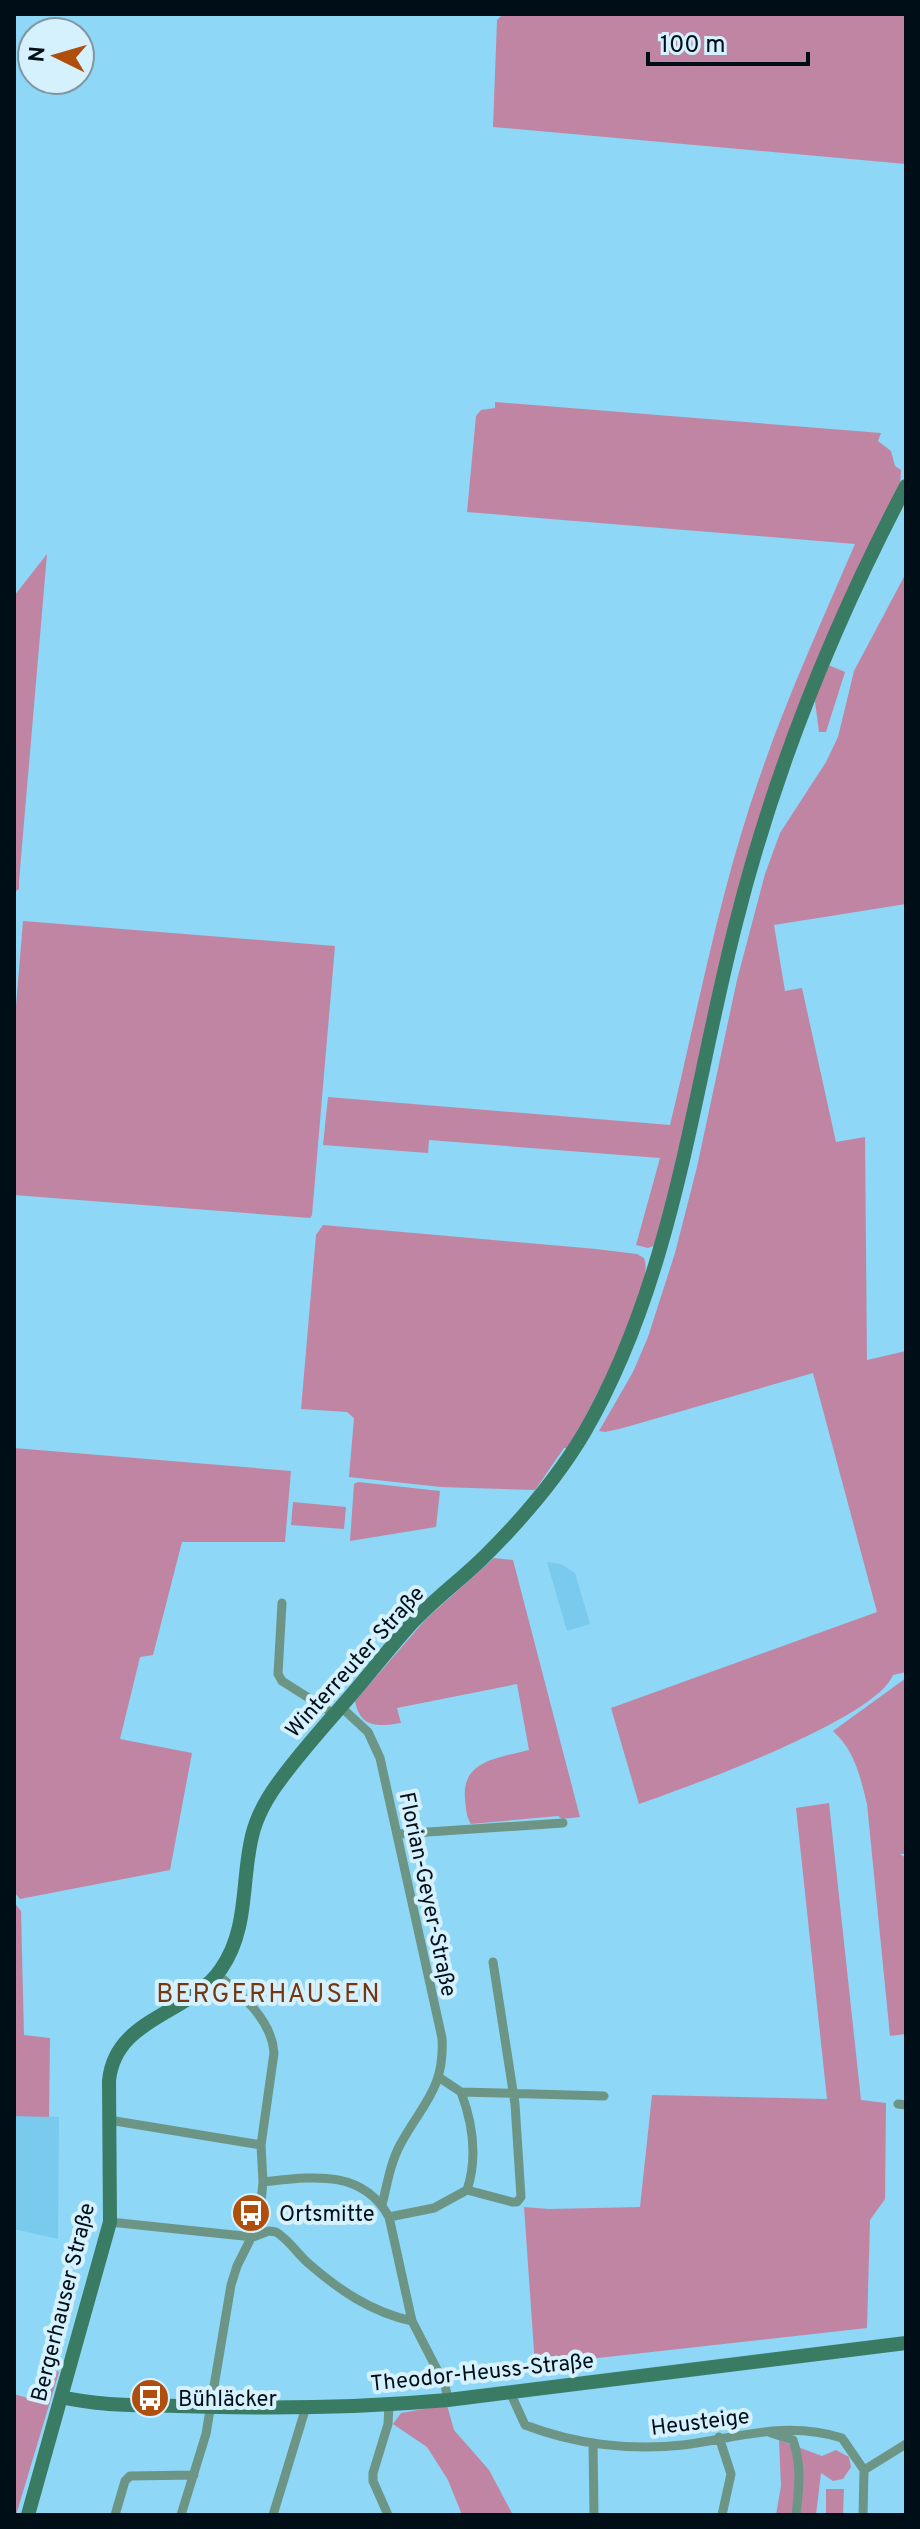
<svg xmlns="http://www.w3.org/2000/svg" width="920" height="2529" font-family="Overpass,sans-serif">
<rect width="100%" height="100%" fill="#8ed7f6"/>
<path fill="#79caed" d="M547 1562 561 1564 575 1573 590 1624 567 1631Z
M14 2115 59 2117 58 2239 14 2229Z"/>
<path fill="#c185a4" d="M503 14H906V164L493 127 497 20Z
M495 402 881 433 878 441 891 451 895 466 901 470 900 486 793 727 683 1133 656 1245 648 1248 636 1245 660 1158 429 1140 428 1153 323 1145 328 1097 670 1125C698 1009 720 889 760 776 787 697 822 621 855 544L467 512 476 416 481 410 495 408Z
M47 554 19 881V889L14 892V596Z
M906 573V904L774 925 785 991 802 988 836 1142 865 1137 867 1360 906 1351V1672L893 1675C876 1719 688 1787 639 1804L611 1708 877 1612 813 1373 623 1428 605 1432 599 1431 633 1372 648 1337 675 1253 697 1167 737 980 765 874 780 833 826 762 838 737 854 671Z
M826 664 845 672 826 732H819L814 694Z
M23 921 335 946 312 1215 310 1218 14 1195V1030Z
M323 1225 596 1249 637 1254 644 1258C657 1286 585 1419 568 1448H564L535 1490 441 1487 349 1477 354 1418 347 1412 301 1409 316 1235Z
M14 1448 291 1471 285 1542H182L153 1655 140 1657 120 1739 192 1753 170 1870 20 1899 14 1892Z
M358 1482 440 1491 436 1527 350 1541 354 1484Z
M293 1502 346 1507 344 1529 291 1525Z
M494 1558 513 1560 580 1817 562 1819 558 1816 471 1824C466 1816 466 1808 465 1799 461 1760 500 1758 529 1750L517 1684 397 1708 401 1723C378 1727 360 1728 355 1701L426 1619Z
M906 1678V1854H900L906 1858V2034L890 2036 867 1804C860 1776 855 1751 833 1731Z
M829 1803 861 2100 886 2103 885 2199 870 2220 867 2328 535 2365 524 2207 549 2209 640 2207 652 2095 827 2099 796 1808Z
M14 1902 21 1911 24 2035 50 2038 49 2117 14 2116Z
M45 2367 59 2372 16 2515H14V2394L34 2400Z
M447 2405 454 2430 489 2470 513 2515H462L448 2480 427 2447 393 2424 401 2413Z
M779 2440 822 2456 836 2450 849 2457 851 2467 843 2479 833 2481 821 2473 816 2515H776L781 2486Z
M826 2489H844L843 2515H826Z"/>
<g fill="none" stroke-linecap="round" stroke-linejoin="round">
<path stroke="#6d9585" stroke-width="9" d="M282 1603 278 1674 282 1681 334 1714
M341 1707 368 1732 380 1758 442 2038C445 2089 422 2104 400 2145 390 2164 387 2185 382 2205
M398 1834 563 1823
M440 2078 461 2092 604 2096
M461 2092C473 2124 478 2157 467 2190
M898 2104 906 2105
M109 2120 261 2145
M263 2182C311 2177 362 2168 389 2217L412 2321 445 2385 448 2400
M389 2217 434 2208 467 2190 512 2202H517L521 2197 515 2104 493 1962
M110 2222 253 2237 269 2231 276 2232C289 2240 297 2253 308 2263 339 2290 371 2312 412 2321
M510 2392 525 2425C574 2444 630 2451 683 2445 738 2438 785 2420 842 2438L864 2470
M771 2433 793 2440C802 2466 799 2488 796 2515
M719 2437 731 2474 722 2515
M593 2444 594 2515
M115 2515 125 2481 130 2476 194 2475
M181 2515 206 2434 231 2285 237 2266 259 2222 263 2182 261 2145 274 2053C272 2020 242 1995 218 1975
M273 2515 306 2407
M388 2515 373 2481V2473L388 2424 389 2405
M863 2515 864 2470 906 2444"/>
<path stroke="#3a7b63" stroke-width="14" d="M61 2397C99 2406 139 2405 178 2406 268 2409 358 2408 448 2400L906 2343
M28 2515 110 2222 109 2081C115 2017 190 2015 221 1969 249 1929 241 1881 252 1836 257 1815 268 1796 281 1779 303 1749 328 1722 352 1694 372 1671 391 1646 411 1624 434 1599 462 1579 486 1555 522 1519 558 1477 584 1433 674 1278 692 1094 736 923 774 771 833 625 906 486"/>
</g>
<defs>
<symbol id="bus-disc" viewBox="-11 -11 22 22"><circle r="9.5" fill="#b04f0d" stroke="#d5f1fe"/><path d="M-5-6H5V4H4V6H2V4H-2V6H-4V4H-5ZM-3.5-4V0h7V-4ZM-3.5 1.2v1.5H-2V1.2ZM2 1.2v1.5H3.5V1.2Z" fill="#fff"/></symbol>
</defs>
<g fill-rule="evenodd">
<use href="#bus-disc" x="229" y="2191" width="44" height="44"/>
<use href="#bus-disc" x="128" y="2376" width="44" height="44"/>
</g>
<g text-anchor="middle" stroke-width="8" stroke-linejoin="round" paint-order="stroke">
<g font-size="22" fill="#000f17" stroke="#d5f1fe">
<text transform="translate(354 1661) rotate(-48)" y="8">Winterreuter Straße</text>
<text transform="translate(429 1894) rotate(78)" y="8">Florian-Geyer-Straße</text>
<text transform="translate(62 2302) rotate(-76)" y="8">Bergerhauser Straße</text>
<text transform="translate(482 2371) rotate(-6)" y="8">Theodor-Heuss-Straße</text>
<text transform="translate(700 2421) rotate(-7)" y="8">Heusteige</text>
</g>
<g font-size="22" fill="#000f17" stroke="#d5f1fe" text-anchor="start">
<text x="279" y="2221">Ortsmitte</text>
<text x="178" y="2406">Bühläcker</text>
</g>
<g font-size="26" letter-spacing="2" fill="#753712" stroke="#d5f1fe">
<text x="269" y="2002">BERGERHAUSEN</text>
</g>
</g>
<rect width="920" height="2529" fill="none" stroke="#000f17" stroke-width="32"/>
<g transform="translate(56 56) rotate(275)"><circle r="38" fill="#d5f1fe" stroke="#8097a2" stroke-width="2"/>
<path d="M0-6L14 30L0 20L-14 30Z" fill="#b04f0d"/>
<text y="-12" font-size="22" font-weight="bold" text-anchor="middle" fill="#000f17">N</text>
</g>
<path d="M648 52v12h160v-12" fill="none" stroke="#000f17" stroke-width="4"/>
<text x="660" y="52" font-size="24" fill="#000f17" stroke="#d5f1fe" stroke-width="6" paint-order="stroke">100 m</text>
</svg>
